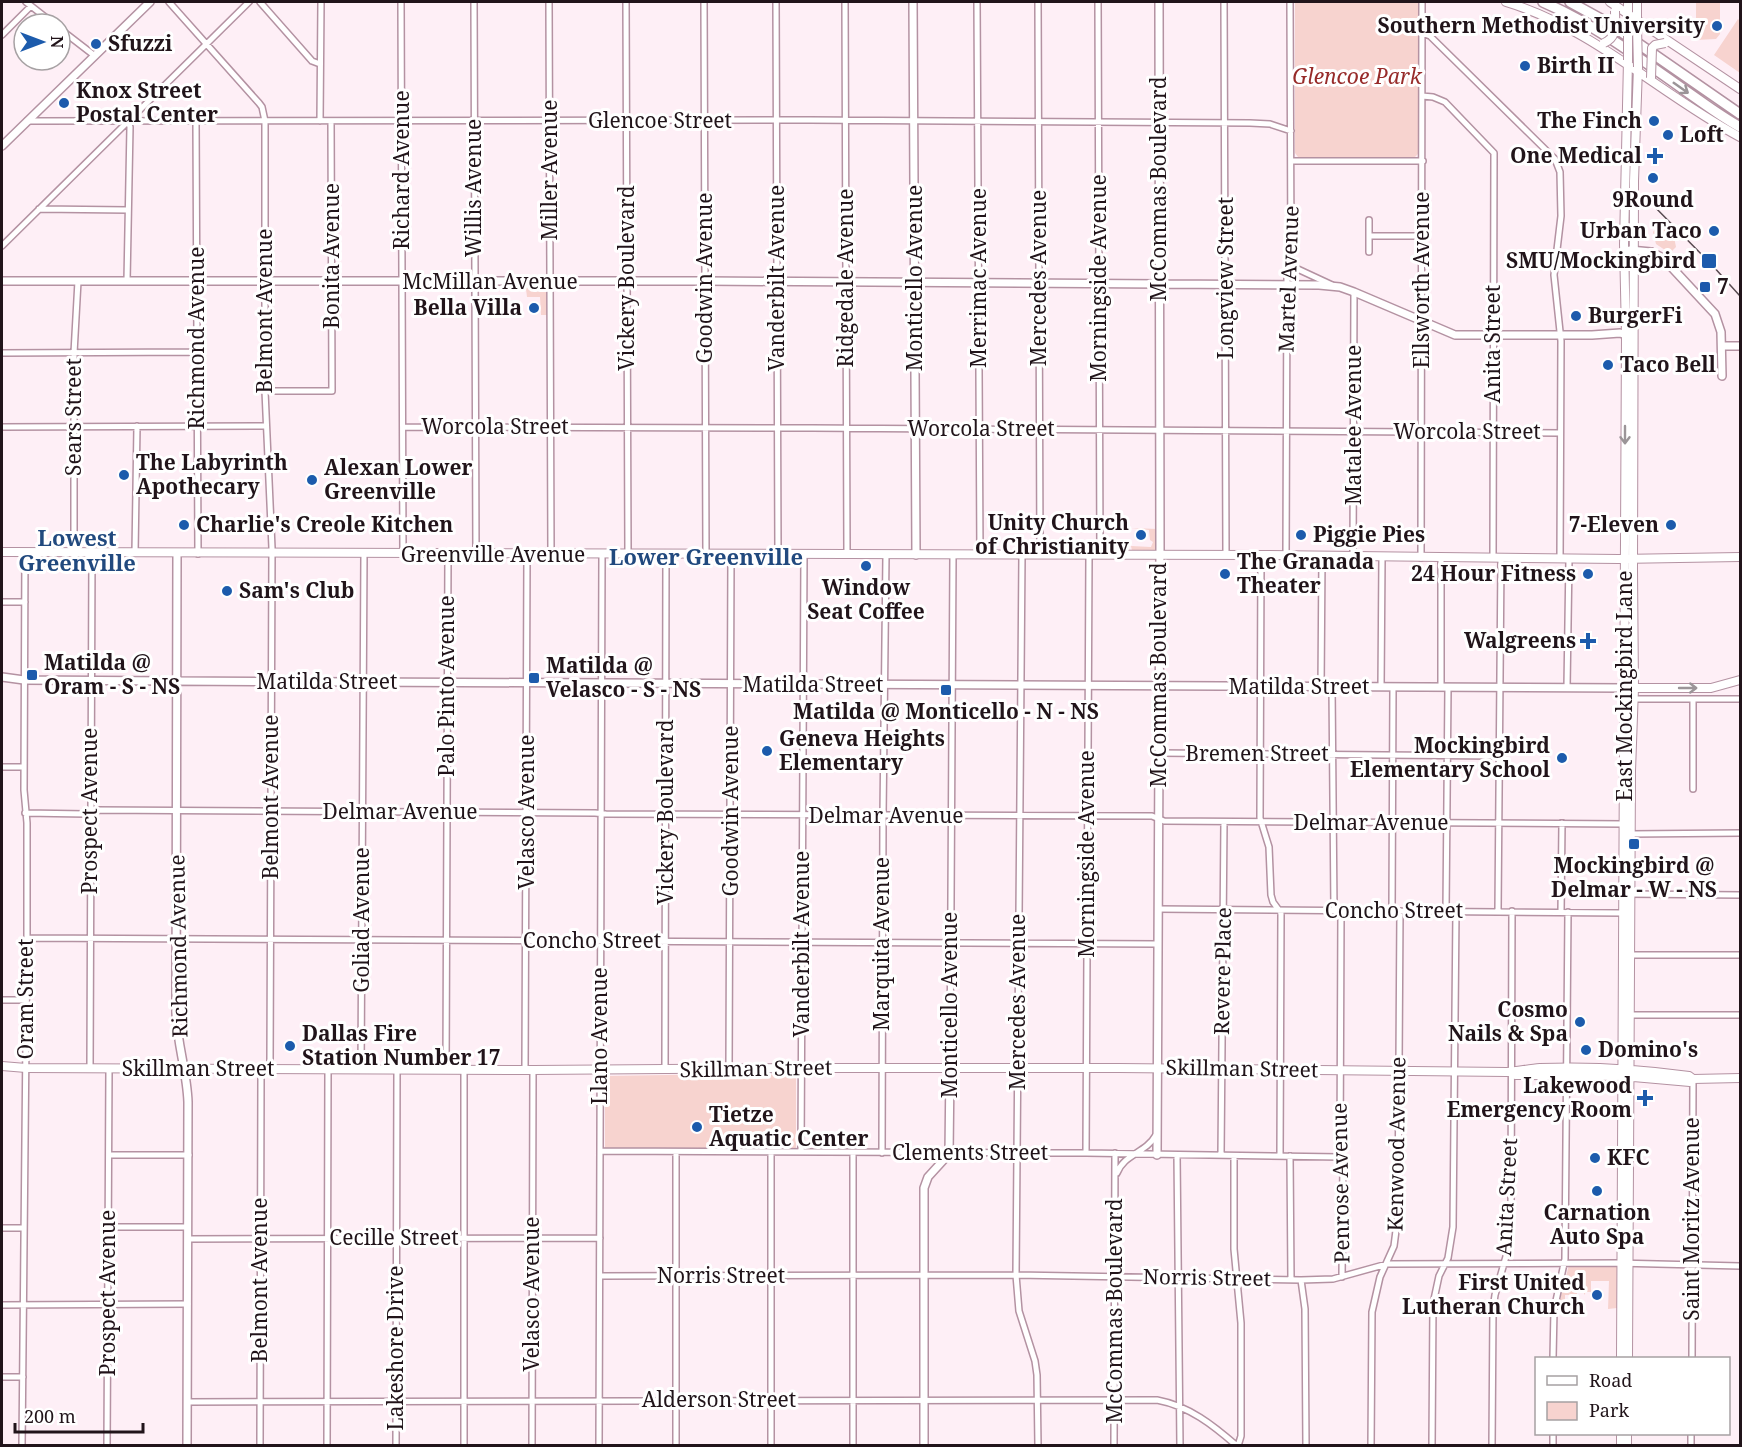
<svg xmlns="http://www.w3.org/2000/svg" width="1742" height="1447" font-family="'Noto Serif',serif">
<rect width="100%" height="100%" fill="#feeff6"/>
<path fill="#f7d3cf" d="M1295 2H1419V153L1415 157H1298L1295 153Z
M1696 2H1720V34L1716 39 1696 40Z
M1738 19 1740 21V73L1714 55Z
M1659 224 1674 237 1676 247 1672 251 1665 250 1656 244 1653 232Z
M513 285H545L547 288V315H541L540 297H527L526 289H514Z
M1131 528 1158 529V550L1132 551 1131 546 1151 547 1153 542 1150 540 1149 530Z
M728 1074 796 1075V1148H605V1076Z
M1569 1265H1616L1618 1266 1619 1306 1617 1308 1608 1309 1609 1281H1591V1292H1586L1584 1295V1270H1577V1295H1565V1304L1562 1308 1558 1307Z"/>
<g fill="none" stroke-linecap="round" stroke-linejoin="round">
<defs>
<path id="minor" d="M26 2 54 24
M169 2 259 103 262 107 265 121V391L272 548 270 1063 261 1076 260 1446
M260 2 312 61 320 64
M401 2 403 554
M474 2 476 554
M549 2 551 555
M626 2 628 555
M704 2 706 555
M776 2 778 555
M845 2 847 555
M977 2 980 555
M1038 2 1040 555
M1098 2 1100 555
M1224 2 1226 555
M60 29 95 56
M1422 33 1430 36 1555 159 1560 172 1561 216 1554 275 1561 341 1560 559
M2 35 31 6
M1422 96 1433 97 1445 102 1494 153 1493 558
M27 121 810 120 1250 123 1270 124 1291 131
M196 121 198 554
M320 121 321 2
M1291 161H1423
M39 209 128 210
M1369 236H1422
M2 246 249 2
M1369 252V220
M1289 265 1332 285
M127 281 130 127 128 121
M2 353 197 352
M265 391H332L331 121
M2 427 266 426
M403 427 812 428 1560 433
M74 553V353L78 281
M135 553 137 426
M1022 555 1016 1275 1019 1311 1035 1361 1037 1375 1038 1446
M1261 555 1260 818 1269 847 1271 895 1273 902 1281 913 1280 1156
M1286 556 1287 279 1291 256 1290 2
M1353 557 1354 292
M1421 558 1422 2
M1441 558V687
M2 602H25
M1321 687 1322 557
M1332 687 1334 910
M1381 687 1382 558
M1567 687 1569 559
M1634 699H1740
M1159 753 1499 756
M2 767H24
M1693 789V699
M25 813 86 814 96 810 595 813 606 814 1152 816 1164 821 1624 824
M1629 832 1631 834 1740 833
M1629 894 1740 895
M1158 909 1624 913
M1341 910 1340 1157 1343 1161 1342 1277
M1392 911 1393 687
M1446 911 1448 687
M1498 911 1501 558
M1561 912 1562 823
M27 938 1158 944
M1628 955H1740
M2 1000H26
M1630 1015H1740
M90 1068 92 553
M729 1068 731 555
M950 1068 953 556
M361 1070 364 554
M446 1070 448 554
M525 1070 527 555
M665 1070 666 555
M601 1151 1086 1153 1340 1157
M801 1152 804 555
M882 1153 883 816 886 555
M1086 1153 1089 555
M109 1155H189
M1177 1155 1180 1446
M1221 1155 1224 822
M1234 1156V1249L1241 1323V1436L1238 1446
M1290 1156 1291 1279
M1117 1173C1124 1154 1146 1153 1156 1135
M109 1227H188
M2 1228H24
M188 1239 600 1238
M600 1276 1016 1275 1301 1280 1333 1279 1387 1264 1616 1263 1740 1266
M1301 1280 1305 1309 1306 1446
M2 1305 188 1304
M1553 1358 1554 1310 1565 1259 1568 912
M1692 1358 1693 1079
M2 1377H23
M188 1402 1157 1400C1189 1406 1213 1425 1237 1446
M22 1446 27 938V823L24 790 25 552
M107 1446 109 1069
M327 1446 328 1070
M396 1446 397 1070
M464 1446V1070
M532 1446 533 1070
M599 1446 602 555
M676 1446V1152
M771 1446V1152
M853 1446V1153
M1114 1446 1115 1153
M1371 1446 1372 1312 1380 1277 1394 1246 1398 1215 1400 911
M1432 1446 1433 1304 1439 1276 1448 1258 1453 1227 1456 911
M1492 1446 1493 1309 1495 1295 1507 1253 1511 1210 1512 911
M1553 1446V1434
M1691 1446V1434"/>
<path id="tertiary" d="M913 2 916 555
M2 146 150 2
M1630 250 1651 252 1663 258 1715 314 1721 332 1722 376
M2 281H705L1319 285 1340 287 1354 292 1455 335H1592L1620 333 1626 335
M1722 346H1740
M177 554 176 1013C177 1043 187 1072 188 1102L187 1446
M2 677 24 680 172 681 1625 688
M1157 1155 1160 549 1159 2
M924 1446V1188L928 1177 949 1154 950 1068"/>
<path id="secondary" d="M1506 2C1593 28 1661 95 1740 137
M1610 2 1740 89
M1637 2V21
M1628 25V2
M1634 266 1651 252
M2 552 1261 555 1619 559 1740 557
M1632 688H1711L1740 680
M2 1066 26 1068 533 1070 805 1068H1119L1507 1072C1518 1071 1529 1069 1540 1068 1590 1066 1640 1069 1689 1076L1693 1079
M1513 1073 1515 1075 1622 1076 1690 1082 1693 1079 1740 1078
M1621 1358 1626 335 1624 244 1628 60
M1628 1358 1631 771 1634 688 1633 570 1634 181 1638 67
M1621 1446V1434
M1627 1446V1434"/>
<path id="motorway" d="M1543 2C1594 24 1638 57 1683 89 1702 102 1720 116 1740 127
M1570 2 1610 24 1740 114"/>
</defs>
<use href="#minor" stroke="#b492a2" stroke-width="8"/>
<use href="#tertiary" stroke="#b492a2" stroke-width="10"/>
<use href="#secondary" stroke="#b492a2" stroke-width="10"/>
<use href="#motorway" stroke="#b492a2" stroke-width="12"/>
<use href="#minor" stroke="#fff" stroke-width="5"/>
<use href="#tertiary" stroke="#fff" stroke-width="7"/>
<use href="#secondary" stroke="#fff" stroke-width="8"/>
<use href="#motorway" stroke="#fff" stroke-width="9"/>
<path stroke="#584a50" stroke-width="1.5" d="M1646 198 1712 265 1740 296"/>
<defs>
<path id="secondary-bridge" d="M1637 27 1638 67
M1604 43C1618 37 1615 24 1615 11
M1628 60V25
M1651 78 1652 48 1655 45 1665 43"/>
</defs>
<use href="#secondary-bridge" stroke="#b492a2" stroke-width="10" stroke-linecap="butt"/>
<use href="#secondary-bridge" stroke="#fff" stroke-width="8"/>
</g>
<defs><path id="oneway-shaft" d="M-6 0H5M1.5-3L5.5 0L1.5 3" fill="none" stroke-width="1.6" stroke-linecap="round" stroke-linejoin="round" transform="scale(1.5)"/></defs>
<g stroke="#9b9598">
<use href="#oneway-shaft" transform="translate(1681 88) rotate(35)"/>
<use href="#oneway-shaft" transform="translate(1625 435) rotate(90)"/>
<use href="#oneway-shaft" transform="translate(1688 688)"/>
</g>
<g fill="#1c5bac" stroke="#fff" stroke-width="2">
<circle cx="1717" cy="26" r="6"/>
<circle cx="96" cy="44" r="6"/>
<circle cx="1525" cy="66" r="6"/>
<circle cx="64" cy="103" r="6"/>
<circle cx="1654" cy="121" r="6"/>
<circle cx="1668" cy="135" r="6"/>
<path d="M1652 147h6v6h6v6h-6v6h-6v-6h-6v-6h6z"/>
<circle cx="1653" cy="178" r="6"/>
<circle cx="1714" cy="231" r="6"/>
<rect x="1701" y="253" width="16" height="16" rx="3"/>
<rect x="1699" y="281" width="12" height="12" rx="3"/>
<circle cx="534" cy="308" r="6"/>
<circle cx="1576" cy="316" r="6"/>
<circle cx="1608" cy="365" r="6"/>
<circle cx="124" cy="475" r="6"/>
<circle cx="312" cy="480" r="6"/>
<circle cx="184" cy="525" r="6"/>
<circle cx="1671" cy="525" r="6"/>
<circle cx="1141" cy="535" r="6"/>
<circle cx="1301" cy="535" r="6"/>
<circle cx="866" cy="566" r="6"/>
<circle cx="1225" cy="574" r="6"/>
<circle cx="1588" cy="574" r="6"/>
<circle cx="227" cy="591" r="6"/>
<path d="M1585 632h6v6h6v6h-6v6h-6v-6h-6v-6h6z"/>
<rect x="26" y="669" width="12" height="12" rx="3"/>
<rect x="528" y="672" width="12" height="12" rx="3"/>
<rect x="940" y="684" width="12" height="12" rx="3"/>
<circle cx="767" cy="751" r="6"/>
<circle cx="1562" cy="758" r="6"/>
<rect x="1628" y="838" width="12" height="12" rx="3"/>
<circle cx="1580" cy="1022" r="6"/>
<circle cx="290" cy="1046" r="6"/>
<circle cx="1586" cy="1050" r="6"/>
<path d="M1642 1089h6v6h6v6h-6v6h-6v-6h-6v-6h6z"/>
<circle cx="697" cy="1127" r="6"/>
<circle cx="1595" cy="1158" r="6"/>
<circle cx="1597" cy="1191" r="6"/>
<circle cx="1597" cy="1295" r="6"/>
</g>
<g text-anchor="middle" stroke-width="6" stroke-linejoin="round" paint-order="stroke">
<g font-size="21" font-weight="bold" fill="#21141a" stroke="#fff" text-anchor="start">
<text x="1705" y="33" text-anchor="end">Southern Methodist University</text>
<text x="108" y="51">Sfuzzi</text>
<text x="1537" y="73">Birth II</text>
<text x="76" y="98">Knox Street<tspan x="76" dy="24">Postal Center</tspan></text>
<text x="1642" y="128" text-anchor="end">The Finch</text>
<text x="1680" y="142">Loft</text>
<text x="1642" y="163" text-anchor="end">One Medical</text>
<text x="1653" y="207" text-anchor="middle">9Round</text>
<text x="1702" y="238" text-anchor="end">Urban Taco</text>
<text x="1696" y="268" text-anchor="end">SMU/Mockingbird</text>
<text x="1717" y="294">7</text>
<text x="522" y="315" text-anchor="end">Bella Villa</text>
<text x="1588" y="323">BurgerFi</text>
<text x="1620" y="372">Taco Bell</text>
<text x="136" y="470">The Labyrinth<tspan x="136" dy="24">Apothecary</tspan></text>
<text x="324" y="475">Alexan Lower<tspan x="324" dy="24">Greenville</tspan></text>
<text x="1129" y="530" text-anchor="end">Unity Church<tspan x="1129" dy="24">of Christianity</tspan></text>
<text x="196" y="532">Charlie's Creole Kitchen</text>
<text x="1659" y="532" text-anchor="end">7-Eleven</text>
<text x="1313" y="542">Piggie Pies</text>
<text x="1237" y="569">The Granada<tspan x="1237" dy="24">Theater</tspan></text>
<text x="1576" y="581" text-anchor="end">24 Hour Fitness</text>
<text x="866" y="595" text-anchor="middle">Window<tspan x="866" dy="24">Seat Coffee</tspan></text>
<text x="239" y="598">Sam's Club</text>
<text x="1576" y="648" text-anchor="end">Walgreens</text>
<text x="44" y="670">Matilda @<tspan x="44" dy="24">Oram - S - NS</tspan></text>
<text x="546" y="673">Matilda @<tspan x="546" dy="24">Velasco - S - NS</tspan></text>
<text x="946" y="719" text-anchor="middle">Matilda @ Monticello - N - NS</text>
<text x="779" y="746">Geneva Heights<tspan x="779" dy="24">Elementary</tspan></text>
<text x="1550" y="753" text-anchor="end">Mockingbird<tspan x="1550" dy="24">Elementary School</tspan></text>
<text x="1634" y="873" text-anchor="middle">Mockingbird @<tspan x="1634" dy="24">Delmar - W - NS</tspan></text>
<text x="1568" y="1017" text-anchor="end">Cosmo<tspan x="1568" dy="24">Nails &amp; Spa</tspan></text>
<text x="302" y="1041">Dallas Fire<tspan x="302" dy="24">Station Number 17</tspan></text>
<text x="1598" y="1057">Domino's</text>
<text x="1632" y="1093" text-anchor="end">Lakewood<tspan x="1632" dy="24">Emergency Room</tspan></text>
<text x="709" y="1122">Tietze<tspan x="709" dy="24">Aquatic Center</tspan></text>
<text x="1607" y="1165">KFC</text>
<text x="1597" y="1220" text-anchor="middle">Carnation<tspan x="1597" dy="24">Auto Spa</tspan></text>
<text x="1585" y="1290" text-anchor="end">First United<tspan x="1585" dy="24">Lutheran Church</tspan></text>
</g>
<g font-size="21" font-style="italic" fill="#972b2a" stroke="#fff">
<text x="1357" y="84">Glencoe Park</text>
</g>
<g font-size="21" fill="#21141a" stroke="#fff">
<text x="660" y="128">Glencoe Street</text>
<text transform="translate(402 170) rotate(-90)" y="7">Richard Avenue</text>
<text transform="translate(550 170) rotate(-90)" y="7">Miller Avenue</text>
<text transform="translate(474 188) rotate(-90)" y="7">Willis Avenue</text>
<text transform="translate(1159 189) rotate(-90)" y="7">McCommas Boulevard</text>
<text transform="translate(332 256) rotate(-90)" y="7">Bonita Avenue</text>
<text transform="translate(627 278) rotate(-90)" y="7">Vickery Boulevard</text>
<text transform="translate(705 278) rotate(-90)" y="7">Goodwin Avenue</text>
<text transform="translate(777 278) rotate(-90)" y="7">Vanderbilt Avenue</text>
<text transform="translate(846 278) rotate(-90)" y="7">Ridgedale Avenue</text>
<text transform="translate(915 278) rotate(-90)" y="7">Monticello Avenue</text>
<text transform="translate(979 278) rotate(-90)" y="7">Merrimac Avenue</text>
<text transform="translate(1039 278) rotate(-90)" y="7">Mercedes Avenue</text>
<text transform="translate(1099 278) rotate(-90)" y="7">Morningside Avenue</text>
<text transform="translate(1226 278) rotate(-90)" y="7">Longview Street</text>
<text transform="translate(1289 279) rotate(-88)" y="7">Martel Avenue</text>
<text transform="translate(1422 280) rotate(-90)" y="7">Ellsworth Avenue</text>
<text x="490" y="289">McMillan Avenue</text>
<text transform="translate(265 311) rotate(-90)" y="7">Belmont Avenue</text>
<text transform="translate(197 338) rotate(-90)" y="7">Richmond Avenue</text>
<text transform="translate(1493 344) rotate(-90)" y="7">Anita Street</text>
<text transform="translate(74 417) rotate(-90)" y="7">Sears Street</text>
<text transform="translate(1354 425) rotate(-90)" y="7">Matalee Avenue</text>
<text x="495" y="434">Worcola Street</text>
<text x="981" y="436">Worcola Street</text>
<text x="1467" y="439">Worcola Street</text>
<text x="493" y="562">Greenville Avenue</text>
<text transform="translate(1159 675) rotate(-90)" y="7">McCommas Boulevard</text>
<text x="327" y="689">Matilda Street</text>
<text x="813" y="692">Matilda Street</text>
<text transform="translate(447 686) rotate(-90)" y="7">Palo Pinto Avenue</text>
<text transform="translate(1625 686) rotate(-90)" y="7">East Mockingbird Lane</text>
<text x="1299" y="694">Matilda Street</text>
<text x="1257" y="761">Bremen Street</text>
<text transform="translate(271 797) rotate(-90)" y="7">Belmont Avenue</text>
<text transform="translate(90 811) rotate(-90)" y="7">Prospect Avenue</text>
<text transform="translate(731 811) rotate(-90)" y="7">Goodwin Avenue</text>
<text x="400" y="819">Delmar Avenue</text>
<text transform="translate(527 812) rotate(-90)" y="7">Velasco Avenue</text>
<text transform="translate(666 812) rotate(-90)" y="7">Vickery Boulevard</text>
<text x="886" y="823">Delmar Avenue</text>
<text x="1371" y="830">Delmar Avenue</text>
<text transform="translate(1087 854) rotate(-90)" y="7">Morningside Avenue</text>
<text x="1394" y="918">Concho Street</text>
<text transform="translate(362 920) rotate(-90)" y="7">Goliad Avenue</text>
<text x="592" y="948">Concho Street</text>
<text transform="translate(802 944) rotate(-90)" y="7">Vanderbilt Avenue</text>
<text transform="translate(882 944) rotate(-90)" y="7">Marquita Avenue</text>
<text transform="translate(179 946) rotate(-91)" y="7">Richmond Avenue</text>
<text transform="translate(1223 971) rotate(-89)" y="7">Revere Place</text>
<text transform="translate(26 999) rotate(-90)" y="7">Oram Street</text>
<text transform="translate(1018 1002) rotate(-90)" y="7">Mercedes Avenue</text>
<text transform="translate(950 1005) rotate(-90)" y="7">Monticello Avenue</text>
<text transform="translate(600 1036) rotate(-90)" y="7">Llano Avenue</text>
<text x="198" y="1076">Skillman Street</text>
<text transform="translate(756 1069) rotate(-1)" y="7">Skillman Street</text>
<text transform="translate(1242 1069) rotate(1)" y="7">Skillman Street</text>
<text transform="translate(1397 1144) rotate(-89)" y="7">Kenwood Avenue</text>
<text x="970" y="1160">Clements Street</text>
<text transform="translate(1341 1183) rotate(-91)" y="7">Penrose Avenue</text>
<text transform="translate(1507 1197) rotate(-87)" y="7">Anita Street</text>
<text transform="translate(1692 1219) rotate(-90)" y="7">Saint Moritz Avenue</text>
<text x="394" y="1245">Cecille Street</text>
<text x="721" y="1283">Norris Street</text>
<text transform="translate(1207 1278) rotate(1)" y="7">Norris Street</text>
<text transform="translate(260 1280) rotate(-90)" y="7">Belmont Avenue</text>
<text transform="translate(108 1293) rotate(-90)" y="7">Prospect Avenue</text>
<text transform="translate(532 1294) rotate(-90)" y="7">Velasco Avenue</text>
<text transform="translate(1115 1311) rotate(-90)" y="7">McCommas Boulevard</text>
<text transform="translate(396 1348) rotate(-90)" y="7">Lakeshore Drive</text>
<text x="719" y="1407">Alderson Street</text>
</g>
<g font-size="22" font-weight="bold" fill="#21497e" stroke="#fff">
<text x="77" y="546">Lowest<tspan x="77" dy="25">Greenville</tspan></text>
<text x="706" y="565">Lower Greenville</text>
</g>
</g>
<rect width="1742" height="1447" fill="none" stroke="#21141a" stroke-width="6"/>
<rect x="1535" y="1357" width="195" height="78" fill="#ffffff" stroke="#a6a1a3" stroke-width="1.5"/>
<rect x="1547" y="1376" width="30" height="9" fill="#ffffff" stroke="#a6a1a3" stroke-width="1.5"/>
<text x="1589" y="1387" font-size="18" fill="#21141a">Road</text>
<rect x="1547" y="1402" width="30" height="18" fill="#f7d3cf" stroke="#a6a1a3" stroke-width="1.5"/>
<text x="1589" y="1417" font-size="18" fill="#21141a">Park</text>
<g transform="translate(42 42) rotate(90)"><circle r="28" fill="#ffffff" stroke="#a6a1a3" stroke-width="1.5"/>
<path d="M0-4.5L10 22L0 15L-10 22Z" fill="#1c5bac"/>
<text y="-9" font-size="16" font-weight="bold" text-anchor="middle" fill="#21141a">N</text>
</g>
<path d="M15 1423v9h128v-9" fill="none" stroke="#21141a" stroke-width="3"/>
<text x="24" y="1423" font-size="18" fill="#21141a" stroke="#ffffff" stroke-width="4.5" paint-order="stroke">200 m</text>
</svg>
